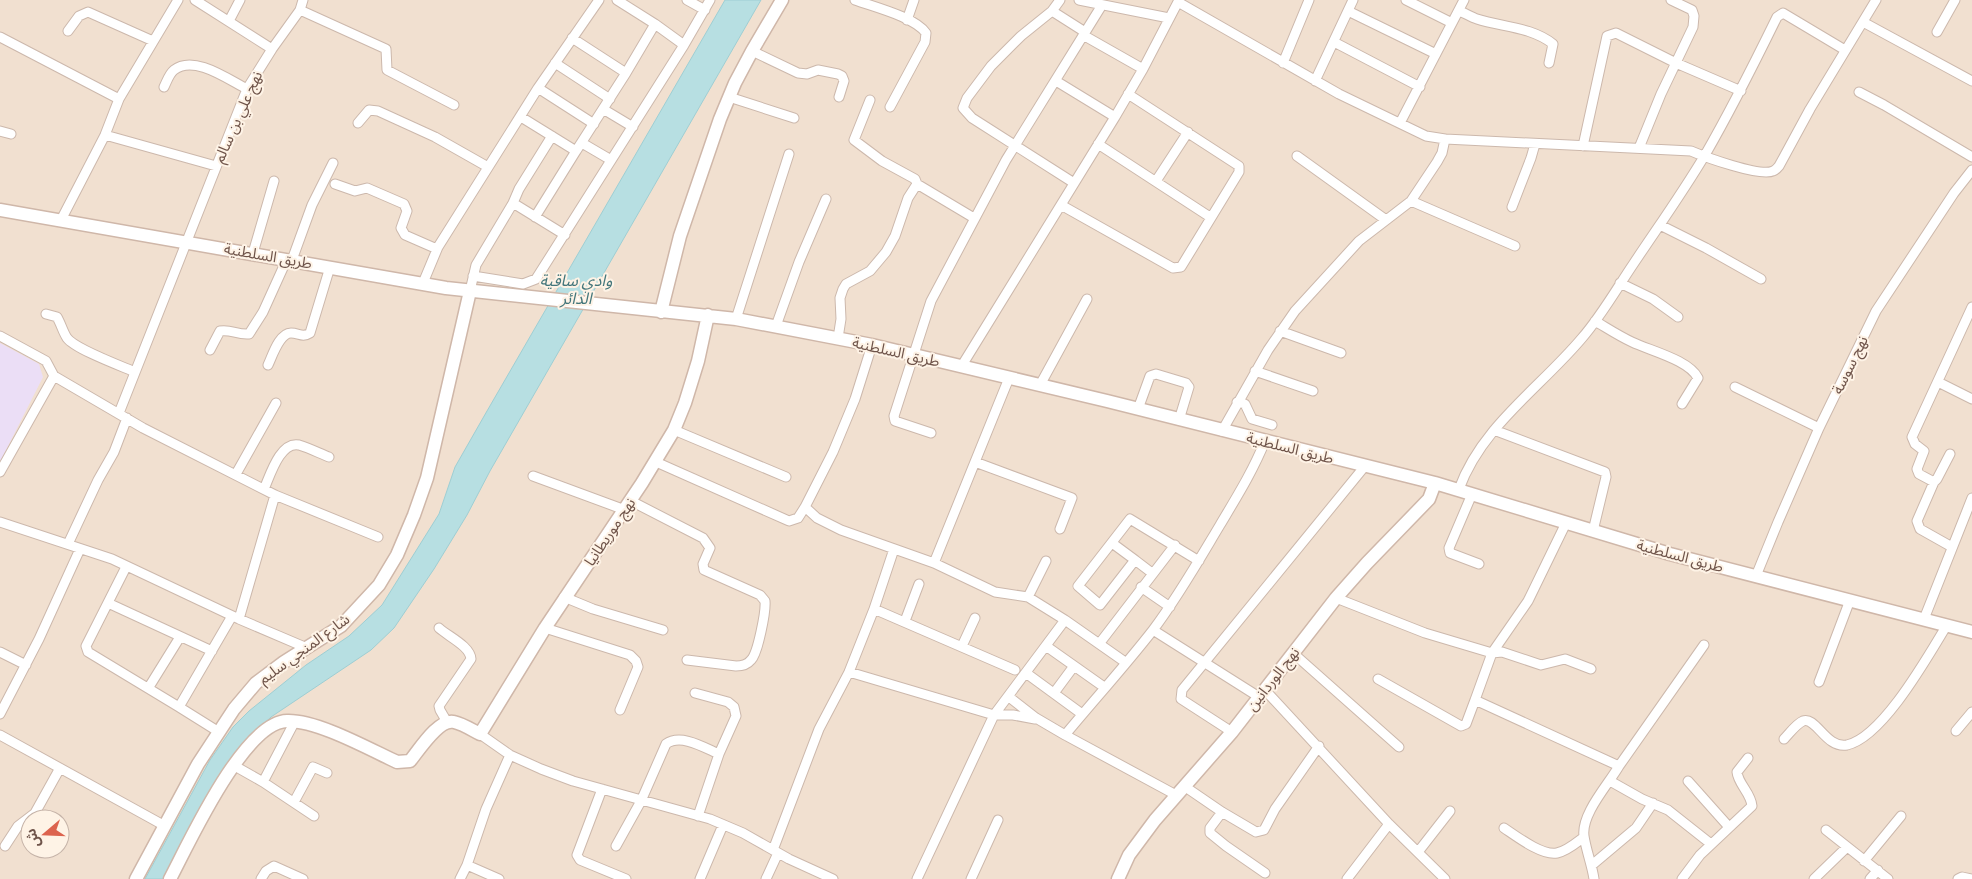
<svg xmlns="http://www.w3.org/2000/svg" width="1972" height="879" font-family="Ubuntu,'Noto Sans Arabic',sans-serif">
<rect width="100%" height="100%" fill="#faeee1"/>
<path fill="#f1e0d0" fill-rule="evenodd" d="M0 0H1972V879H0ZM30 819H60V849H30Z"/>
<path fill="#ebdef6" d="M0 343 39 364 43 377 0 462Z"/>
<path fill="#b7dfe2" stroke="#9eced3" d="M725 0H761L490 471 467 515 434 569 394 628 371 650 271 717 245 742 220 777 164 879H145L210 760 233 727 249 711 306 665 349 636 382 605 439 514 455 467 487 411Z"/>
<g fill="none" stroke-linecap="round" stroke-linejoin="round">
<defs>
<path id="street" d="M195 0 272 49
M687 0 705 10
M855 0C874 7 915 17 926 33L925 42 890 107
M1060 0 1052 11 1021 36 991 66 967 98 963 108 972 118 1074 183
M1079 0 1169 18
M1406 0 1452 23
M1178 2 1339 94 1426 136 1445 139 1691 151C1705 157 1760 177 1773 171 1776 170 1777 168 1779 166L1810 109 1876 0
M300 10 386 49 387 70 454 105
M1052 11 1085 32
M1348 11 1436 54
M1459 11C1465 13 1471 17 1477 19 1502 27 1532 27 1553 44L1549 63
M907 20 914 0
M229 21 240 0
M1863 22 1972 81
M655 24 684 45
M68 31 79 16 88 12 153 41
M1937 32 1955 0
M1083 35 1143 69
M0 37 119 99 105 135 61 220
M572 38 626 73 655 24 617 0
M1334 42 1420 87
M752 51 798 73 807 74 818 70 838 74 842 76 844 81 839 97
M555 63 610 99
M1283 63 1309 0
M1056 81 1115 117
M1315 81 1353 0
M164 87C167 81 169 74 174 70 194 54 229 80 247 89
M538 88 594 124
M1859 92 1884 105 1972 157
M729 97 794 118
M119 99 178 0
M870 100 854 140 882 161 915 179 917 184
M603 109 633 127
M521 117 576 151 535 217
M358 123 369 110 378 111 435 137 488 167
M1400 123 1464 0
M0 131 11 134
M105 135 216 166
M582 143 611 160
M1098 144 1210 217
M1583 146 1607 36 1616 33 1676 63 1741 91
M1639 148 1661 94 1693 27 1694 16 1692 10 1671 0
M576 151 626 73
M1297 156 1386 220
M1156 181 1188 132
M335 184 355 191 367 188 404 204 407 211 401 228 405 235 437 249
M1411 201 1515 246
M513 203 565 235
M1061 205 1173 268 1181 267 1239 172V166L1128 94
M1512 207 1531 158 1535 144
M1660 225 1706 248 1761 279
M253 253 274 181
M292 260 312 205 333 163
M473 276 523 284 536 279 684 45 710 0
M423 283 438 247 538 88 599 0
M1620 283 1653 299 1678 317
M470 291 476 265 513 203 519 189 552 136
M46 314 57 317C61 324 63 332 67 338 75 349 121 366 135 372
M736 319 789 154
M1595 321C1607 328 1619 336 1632 342 1651 351 1689 360 1698 378L1682 404
M776 326 799 262 826 199
M1280 331 1341 353
M0 336 46 361 54 376 143 428 275 495 378 537
M838 338 841 319 840 298 843 289 846 284 870 271 886 252 895 236 908 198 917 184 974 218
M872 345 855 399 833 452 805 507 817 518 841 530 934 563 995 592 1028 597 1065 620 994 715 917 879
M210 350 220 331C231 329 237 335 249 334L263 312 287 259
M268 365C272 357 279 333 291 333 299 333 302 338 310 333L330 267
M961 367 1115 117 1143 69 1179 0
M1255 371 1313 391
M1938 382 1972 399
M1040 385 1087 299
M1735 387 1819 428
M1237 402 1245 404 1252 419 1272 425
M1138 409 1150 376 1156 374 1186 383 1189 387 1179 420
M119 413 247 89 272 49 300 10 303 0
M674 430 786 477
M1494 430 1605 472 1606 477 1593 531
M1222 431 1268 350 1295 311 1359 241 1411 201 1437 162 1442 153 1445 139
M931 433 895 421 894 416 931 301 1006 160 1102 5
M656 462 789 521 798 518 805 507
M975 462 1072 498 1060 529
M0 472 54 376
M236 474 276 403
M533 476 625 510
M1934 482 1937 479 1950 454
M264 489C270 476 280 441 299 445 309 448 319 453 329 457
M1459 489C1482 426 1540 388 1582 338 1602 315 1617 288 1634 263 1658 227 1683 192 1705 155 1731 110 1754 64 1777 17L1783 13 1845 50
M1472 494 1449 548 1450 553 1479 564
M631 501 703 538 710 548 703 564 704 570 760 595 765 601C766 611 758 653 751 660 747 665 742 666 736 666L687 660
M0 522 112 559 239 619 307 648
M1112 543 1135 560
M68 544 98 480 114 452 127 418
M1952 547 1920 529 1917 521 1934 482 1919 474 1917 469 1924 451 1915 444 1912 437 1972 307
M934 563 1009 378
M126 567 86 646 88 652 179 707 232 616
M1152 573 1135 560 1100 605 1078 586 1130 519 1199 561
M1756 576 1778 522 1819 428 1876 311 1954 193 1972 170
M1141 587 1170 607
M564 597 593 609 663 630
M1028 597 1046 561
M1336 598 1425 633 1492 653 1475 700 1619 766C1608 785 1581 814 1584 836 1586 850 1592 865 1594 879
M108 603 212 651
M874 609 1015 670
M239 619 275 495
M1924 619 1972 498
M1065 620 1125 662
M905 621 919 584
M439 628C449 637 470 646 471 659L439 706 440 710 447 722
M545 628 630 655 636 661 638 667 620 710
M1153 630 1259 697
M1099 644 1175 545
M962 646 975 618
M1046 646 1104 687
M0 652 26 665
M1293 653 1399 747
M1492 653 1528 601 1566 523
M1492 653 1502 652 1541 665 1565 659 1591 669
M849 672 874 609 894 549
M1026 673 1082 714
M1378 679 1461 726 1466 724 1475 700
M1819 682 1850 600
M149 687 180 637
M1265 690 1389 824 1445 879
M695 693 728 702 734 707 736 716 719 754 698 816
M1054 693 1074 666
M1009 697 1036 718 1065 735C1094 700 1125 666 1153 630 1178 597 1199 560 1220 525 1236 498 1253 471 1265 441
M179 707 219 732
M0 714 39 639 80 549
M1956 731 1972 712
M1232 732 1181 699 1182 690 1365 466
M480 734 510 755 541 769 573 781 710 819 743 833 789 859 833 879
M0 735 165 826
M1065 735 1176 795
M1784 739C1789 734 1796 724 1803 721 1816 716 1826 749 1847 745 1883 737 1928 656 1947 625
M233 765 263 782 314 816
M1619 766 1704 645
M1610 781 1642 799 1668 810 1711 844
M1688 781 1729 827
M263 782 295 721
M1184 786 1222 812 1256 832 1264 830 1275 809 1319 746
M602 789 577 855 580 860 626 879
M294 802 313 767 327 773
M1222 812 1210 828V833L1226 846 1265 873
M1504 828C1516 836 1542 856 1557 853 1567 851 1576 843 1584 837
M1826 830 1888 879
M5 846 18 826 35 813 60 768
M616 846 641 801 666 744C681 733 705 748 719 754
M773 850 819 729 849 672 994 715H1013L1035 719
M1418 852 1450 811
M1864 861 1901 816
M1592 865 1636 828 1653 803
M261 879 266 871 274 866 303 879
M460 879 467 865
M499 879 467 865 486 809 510 755
M700 879 723 825
M766 879 778 853
M971 879 998 820
M1347 879 1389 824
M1682 879 1700 855 1752 806C1751 793 1738 784 1737 772L1748 758
M1814 879 1846 848
M1870 879 1878 870
M1958 879 1962 877 1971 879"/>
<path id="secondary" d="M0 210 446 288 736 319 872 345 1107 401 1435 483 1670 554 1972 632
M661 312 680 236 720 119 735 83 752 51 782 0
M136 879 198 764 234 709 256 683 284 662 341 626 379 585 397 555 414 515 427 478 470 291
M170 879C189 843 244 722 287 721 317 720 369 749 397 762L410 761C419 750 439 718 454 722 463 724 472 730 480 734L545 628 642 483 674 430 685 403 698 361 708 315
M1118 879 1129 855 1155 820 1232 732 1336 598 1367 563 1429 499 1435 483"/>
</defs>
<use href="#street" stroke="#ccb8ac" stroke-width="11"/>
<use href="#secondary" stroke="#cfb7a9" stroke-width="15"/>
<use href="#street" stroke="#fff" stroke-width="9"/>
<use href="#secondary" stroke="#fff" stroke-width="12"/>
</g>
<g text-anchor="middle" stroke-width="4" stroke-linejoin="round" paint-order="stroke">
<g font-size="15" fill="#6f544a" stroke="#fef3e6">
<text transform="translate(238 117) rotate(-66)" y="5">نهج علي بن سالم</text>
<text transform="translate(268 256) rotate(10)" y="5">طريق السلطنية</text>
<text transform="translate(896 352) rotate(13)" y="5">طريق السلطنية</text>
<text transform="translate(1850 365) rotate(-64)" y="5">نهج سوسة</text>
<text transform="translate(1290 448) rotate(14)" y="5">طريق السلطنية</text>
<text transform="translate(610 532) rotate(-56)" y="5">نهج موريطانيا</text>
<text transform="translate(1680 556) rotate(15)" y="5">طريق السلطنية</text>
<text transform="translate(304 649) rotate(-36)" y="5">شارع المنجي سليم</text>
<text transform="translate(1273 679) rotate(-52)" y="5">نهج الوردانين</text>
</g>
<g font-size="16" font-style="italic" fill="#43767b" stroke="#fef3e6">
<text x="576" y="286">وادي ساقية<tspan x="576" dy="18">الدائر</tspan></text>
</g>
</g>
<g transform="translate(45 834) rotate(251)"><circle r="24" fill="#fef3e6" stroke="#c5b3a8"/>
<path d="M0-4L9 19L0 12L-9 19Z" fill="#dc634e"/>
<text y="-8" font-size="14" font-weight="bold" text-anchor="middle" fill="#6f544a">ش</text>
</g>
</svg>
